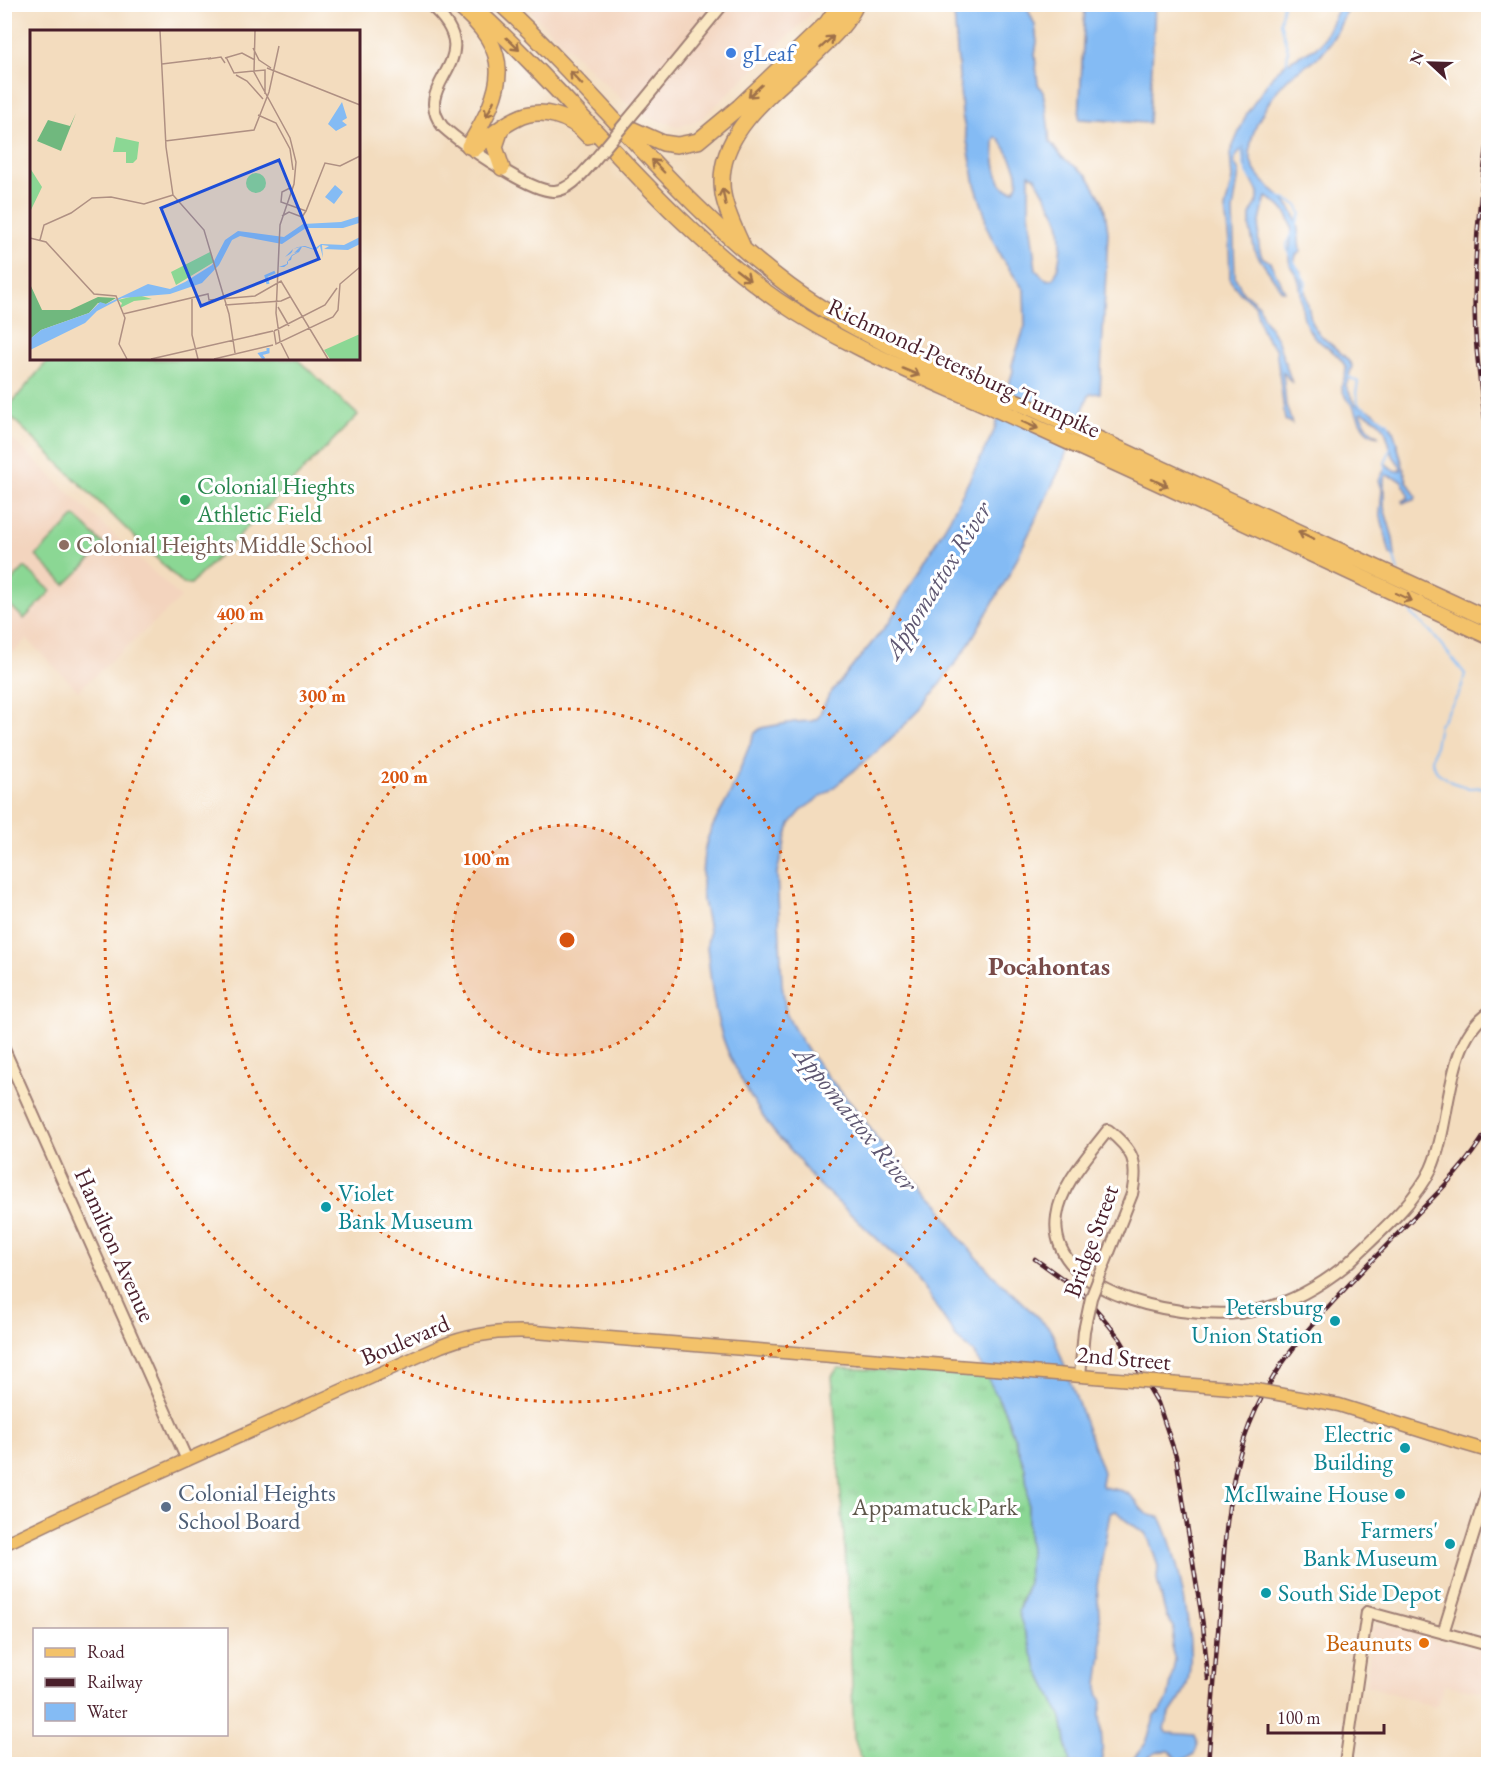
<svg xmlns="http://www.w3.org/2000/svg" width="1493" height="1769" font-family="'EB Garamond',serif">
<defs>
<pattern id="grass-tufts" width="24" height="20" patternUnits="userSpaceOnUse" patternTransform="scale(1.5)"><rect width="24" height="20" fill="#8bd794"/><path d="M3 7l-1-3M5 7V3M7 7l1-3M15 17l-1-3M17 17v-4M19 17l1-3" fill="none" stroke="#79b880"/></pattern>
</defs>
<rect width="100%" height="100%" fill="#fff"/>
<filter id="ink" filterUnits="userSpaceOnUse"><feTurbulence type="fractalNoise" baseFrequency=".0167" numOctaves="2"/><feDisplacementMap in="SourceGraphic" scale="12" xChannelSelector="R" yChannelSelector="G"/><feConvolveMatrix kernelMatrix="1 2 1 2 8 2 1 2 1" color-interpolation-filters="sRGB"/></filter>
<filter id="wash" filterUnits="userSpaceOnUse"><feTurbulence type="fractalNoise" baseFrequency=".008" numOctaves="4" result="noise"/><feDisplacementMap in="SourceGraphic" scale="24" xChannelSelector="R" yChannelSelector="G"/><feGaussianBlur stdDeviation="1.35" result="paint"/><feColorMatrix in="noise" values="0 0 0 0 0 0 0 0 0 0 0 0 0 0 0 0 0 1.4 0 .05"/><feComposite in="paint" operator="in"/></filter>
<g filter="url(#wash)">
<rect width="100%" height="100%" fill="#f3dcbe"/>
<path fill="#f3d4be" d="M523 5H820L817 9 703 118 680 127 653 119 624 102Z
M5 432 181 598 78 691 27 639 5 660Z
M1379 1624 1439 1641 1488 1652V1693L1444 1685 1437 1705 1434 1707 1366 1685 1372 1628Z"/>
<path fill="url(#grass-tufts)" stroke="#6a7b60" stroke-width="1.5" d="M838 1368 987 1376 1005 1412 1025 1468 1028 1495V1534L1030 1550 1028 1583 1019 1607 1036 1665 1062 1718 1070 1764H863L854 1738 849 1607 832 1376Z"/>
<path fill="#8bd794" stroke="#6a7b60" stroke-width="1.5" d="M297 359 358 415 191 584H183L5 411 49 359Z
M75 516 105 546 65 585 36 556Z
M25 567 51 591 24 619 5 600 4 589Z"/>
<path fill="#84bbf4" stroke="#676d90" stroke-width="1.5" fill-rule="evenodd" d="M955 5H1026L1035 25 1037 42 1035 55 1038 84 1043 92 1046 108 1050 142 1062 157 1087 175 1102 200 1105 211 1108 232 1100 393 1090 394 1088 397 1060 469 1008 577 967 647 923 707 881 748 828 792 803 809 790 824 777 872 782 984 786 1013 792 1025 803 1044 829 1078 860 1114 879 1141 900 1162 912 1178 939 1205 958 1236 992 1274 1049 1328 1054 1337 1103 1472 1101 1483 1103 1487C1113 1490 1122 1488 1130 1495 1137 1500 1139 1509 1146 1513 1150 1516 1155 1516 1160 1517 1178 1551 1198 1647 1187 1684 1183 1700 1166 1712 1164 1729L1168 1733 1195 1735C1201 1750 1194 1759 1179 1760L1170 1751C1159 1750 1149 1755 1142 1764H1129L1146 1743 1155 1716 1162 1709 1168 1698 1175 1660 1172 1650 1174 1627 1166 1616 1157 1580 1158 1566 1149 1540 1145 1533 1125 1520 1116 1511 1110 1513 1097 1586 1102 1655 1098 1685V1693L1102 1702 1100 1713 1103 1758 1101 1764H1070L1062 1718 1036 1665 1018 1612 1028 1583 1030 1550 1028 1534V1495L1025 1468 1005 1411 979 1362 973 1352 955 1337 952 1330 926 1292 904 1264 811 1177C803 1164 794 1153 783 1142 767 1127 744 1086 734 1065 715 1028 711 987 707 946 707 941 709 937 709 932 708 922 705 911 703 901 701 882 702 855 708 837 714 821 724 807 731 792 739 773 746 752 755 733L761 728 794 722 812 721 818 718 829 695 890 621 949 520 994 431 1013 371 1012 365 1025 326 1024 290 1001 257 986 226 985 215 975 184 962 114 954 13ZM996 137 1000 140C1008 154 1025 175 1014 190 1009 190 1004 188 1001 184 996 176 991 144 996 137ZM1029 174 1035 177 1058 218C1063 235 1061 262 1054 278L1049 280 1044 278 1036 270 1029 212Z
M1085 5H1155L1149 123 1079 119Z
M1339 5H1348C1343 22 1334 39 1322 53 1315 62 1302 67 1292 75 1273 91 1249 129 1250 154 1252 184 1284 191 1295 216 1299 227 1299 241 1300 252L1296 255 1294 263 1301 272 1312 324C1321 341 1342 349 1352 366L1346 386 1355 404 1373 412 1392 428 1394 433 1407 481 1416 496 1415 500H1410L1403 503 1402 501 1408 498V493L1401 480 1386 475 1384 479V508L1393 538 1395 556 1390 554 1380 513 1382 489 1379 480 1385 469V463C1391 467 1393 473 1401 470 1400 462 1394 460 1392 453 1384 430 1389 424 1362 412L1360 414 1370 430 1379 436C1362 434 1361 421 1354 408 1350 401 1343 396 1342 388 1341 380 1349 373 1345 366 1338 351 1321 346 1312 334 1297 316 1305 293 1297 276 1295 272 1291 269 1290 264 1287 256 1290 245 1291 237 1295 219 1281 204 1266 197 1261 216 1254 238 1262 257L1270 262 1285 291H1282L1255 252 1250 229V215L1258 200V192L1246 170 1243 147 1235 158 1234 162 1239 172 1233 211 1235 277 1243 292 1259 305 1263 317 1277 339 1292 383 1283 372 1286 405 1292 424 1285 420 1276 348C1262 339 1259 321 1255 305L1240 293 1230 280 1229 242 1225 209 1232 179 1230 153 1247 113 1273 75 1286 63 1320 45 1338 10Z"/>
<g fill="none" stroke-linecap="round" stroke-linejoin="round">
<path stroke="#84bbf4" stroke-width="2" d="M1283 4 1280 22 1288 50 1287 63
M1242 145C1242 158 1244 176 1256 183
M1279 197 1297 205 1301 214 1295 226
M1290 256C1284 247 1288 239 1293 231
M1293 260 1306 283 1304 290
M1347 376 1358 382 1356 393 1358 404 1388 423 1389 428
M1385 471V463L1392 445
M1393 554 1398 571
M1409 605 1412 615 1430 631 1465 674 1460 692 1439 725 1432 761 1437 772 1451 782 1469 788 1488 787"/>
</g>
</g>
<g filter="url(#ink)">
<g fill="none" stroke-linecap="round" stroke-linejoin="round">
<defs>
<path id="secondary" d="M429 4C495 61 407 81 443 127 462 144 531 193 555 191 571 189 582 174 592 163
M642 103 723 4
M4 1049 187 1460
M1132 1194C1139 1162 1133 1150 1108 1130 1089 1155 1061 1184 1057 1216 1045 1300 1199 1324 1258 1310 1291 1303 1320 1286 1346 1265 1374 1237 1414 1205 1431 1169 1452 1123 1444 1044 1488 1013
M1443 1633 1488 1488
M1345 1764 1367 1612 1488 1645"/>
<path id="primary" d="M1454 1441 1488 1451
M4 1544 86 1505 441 1346C472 1334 502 1330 535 1332L856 1358"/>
<path id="highway" d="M456 4C516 52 504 88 469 146
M470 4C576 99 660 218 777 300 831 337 890 363 950 389 988 405 1025 422 1062 439 1205 503 1346 571 1488 636
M501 4C600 95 680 206 789 286 865 342 956 374 1042 413 1191 482 1339 551 1488 619
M627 127 663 143 677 145 698 141 739 107 827 23 840 4
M501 129 495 147 502 168
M474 149C487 139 501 126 516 119 540 106 571 116 588 136
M742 245C735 229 726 212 723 194 713 133 776 91 815 54 830 39 847 25 856 4"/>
</defs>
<use href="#secondary" stroke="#9e7e74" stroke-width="14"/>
<use href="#primary" stroke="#9e7e74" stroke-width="15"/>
<use href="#highway" stroke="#9e7e74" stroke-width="18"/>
<use href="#secondary" stroke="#fae7c3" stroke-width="10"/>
<use href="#primary" stroke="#f3c26a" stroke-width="12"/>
<use href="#highway" stroke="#f3c26a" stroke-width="15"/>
<defs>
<path id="rail" d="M1488 141C1479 201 1473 261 1475 323 1476 362 1483 401 1488 441
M1488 214C1485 261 1483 308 1488 354
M1035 1259 1080 1291 1100 1314 1120 1339 1158 1403 1176 1456 1203 1625 1208 1679
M1208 1764C1212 1712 1216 1659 1220 1606 1228 1494 1231 1421 1307 1331 1339 1293 1375 1258 1409 1222 1438 1193 1468 1164 1488 1129"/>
</defs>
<use href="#rail" stroke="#4a1f2b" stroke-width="4.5"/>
<use href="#rail" stroke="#fff" stroke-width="2" stroke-dasharray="7" stroke-linecap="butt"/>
<defs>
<path id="secondary-bridge" d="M592 163 642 103
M1080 1376 1084 1331 1091 1298 1132 1194"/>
<path id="primary-bridge" d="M856 1358 1256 1390 1339 1405 1454 1441"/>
</defs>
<use href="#secondary-bridge" stroke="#9e7e74" stroke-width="14" stroke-linecap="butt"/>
<use href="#primary-bridge" stroke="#9e7e74" stroke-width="15" stroke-linecap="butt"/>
<use href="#secondary-bridge" stroke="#fae7c3" stroke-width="10"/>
<use href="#primary-bridge" stroke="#f3c26a" stroke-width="12"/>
</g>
<defs><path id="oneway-shaft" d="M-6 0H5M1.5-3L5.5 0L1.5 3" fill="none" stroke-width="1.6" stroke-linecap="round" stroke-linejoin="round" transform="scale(1.5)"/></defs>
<g stroke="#9e704a">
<use href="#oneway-shaft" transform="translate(827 42) rotate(-43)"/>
<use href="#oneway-shaft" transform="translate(513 44) rotate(44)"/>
<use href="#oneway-shaft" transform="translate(576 78) rotate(-133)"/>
<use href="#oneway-shaft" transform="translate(755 91) rotate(137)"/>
<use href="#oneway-shaft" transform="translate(490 109) rotate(115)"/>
<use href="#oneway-shaft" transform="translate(658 166) rotate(-134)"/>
<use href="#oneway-shaft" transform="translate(724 197) rotate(-101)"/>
<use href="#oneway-shaft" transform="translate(743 275) rotate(38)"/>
<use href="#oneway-shaft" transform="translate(911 372) rotate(23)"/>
<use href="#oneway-shaft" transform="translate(1030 425) rotate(24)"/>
<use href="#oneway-shaft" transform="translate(1160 483) rotate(25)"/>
<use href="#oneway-shaft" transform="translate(1306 535) rotate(-155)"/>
<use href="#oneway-shaft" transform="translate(1404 597) rotate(25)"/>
</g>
</g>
<circle cx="567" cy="940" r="115" fill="#d8530f" fill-opacity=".12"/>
<g fill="none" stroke="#d8530f" stroke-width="3" stroke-dasharray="3 6">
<circle cx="567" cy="940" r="115"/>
<circle cx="567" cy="940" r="231"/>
<circle cx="567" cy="940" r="346"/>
<circle cx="567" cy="940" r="462"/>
</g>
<circle fill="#3f7fe0" stroke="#fff" stroke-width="2" cx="731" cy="53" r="6"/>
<circle fill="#2e9e5b" stroke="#fff" stroke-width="2" cx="185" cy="500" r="6"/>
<circle fill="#8d6e63" stroke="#fff" stroke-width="2" cx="64" cy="545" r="6"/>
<g fill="#0f9aa8" stroke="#fff" stroke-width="2">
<circle cx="326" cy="1207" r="6"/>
<circle cx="1335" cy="1321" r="6"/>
<circle cx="1405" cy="1448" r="6"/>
<circle cx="1400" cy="1494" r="6"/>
<circle cx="1450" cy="1544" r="6"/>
<circle cx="1266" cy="1593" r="6"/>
</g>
<circle fill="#5c6f8a" stroke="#fff" stroke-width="2" cx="166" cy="1507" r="6"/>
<circle fill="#e8710a" stroke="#fff" stroke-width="2" cx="1424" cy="1643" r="6"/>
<g text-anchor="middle" stroke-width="6" stroke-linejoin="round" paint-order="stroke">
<g font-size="24" fill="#366cbe" stroke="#fff" text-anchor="start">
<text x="743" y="61">gLeaf</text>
</g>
<g font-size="24" fill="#4a1f2b" stroke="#fff">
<text transform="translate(964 368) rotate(25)" y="8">Richmond-Petersburg Turnpike</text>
<text transform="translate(1091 1241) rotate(-70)" y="8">Bridge Street</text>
<text transform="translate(115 1245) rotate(66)" y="8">Hamilton Avenue</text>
<text transform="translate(405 1340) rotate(-23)" y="8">Boulevard</text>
<text transform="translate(1124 1358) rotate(5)" y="8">2nd Street</text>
</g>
<g font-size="24" fill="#27864d" stroke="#fff" text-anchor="start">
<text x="197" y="494">Colonial Hieghts<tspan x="197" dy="28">Athletic Field</tspan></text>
</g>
<g font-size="24" fill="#785e54" stroke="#fff" text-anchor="start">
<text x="76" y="553">Colonial Heights Middle School</text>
</g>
<g font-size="24" fill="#0d838f" stroke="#fff" text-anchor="end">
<text x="338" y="1201" text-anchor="start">Violet<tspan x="338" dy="28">Bank Museum</tspan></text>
<text x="1323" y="1315">Petersburg<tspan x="1323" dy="28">Union Station</tspan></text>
<text x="1393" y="1442">Electric<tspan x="1393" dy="28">Building</tspan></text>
<text x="1388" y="1502">McIlwaine House</text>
<text x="1438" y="1538">Farmers'<tspan x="1438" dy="28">Bank Museum</tspan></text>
<text x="1278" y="1601" text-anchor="start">South Side Depot</text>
</g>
<g font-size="24" fill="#4e5e75" stroke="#fff" text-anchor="start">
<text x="178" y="1501">Colonial Heights<tspan x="178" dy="28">School Board</tspan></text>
</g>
<g font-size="24" fill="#5e564a" stroke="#fff">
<text x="935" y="1515">Appamatuck Park</text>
</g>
<g font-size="24" fill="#c56008" stroke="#fff" text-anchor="end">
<text x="1412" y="1651">Beaunuts</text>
</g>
<g font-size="26" font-style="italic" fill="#5e5671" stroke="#fff">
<text transform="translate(937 580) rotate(-58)" y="9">Appomattox River</text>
<text transform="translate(856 1118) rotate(51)" y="9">Appomattox River</text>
</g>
<g font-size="26" font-weight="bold" fill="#784a48" stroke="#fff">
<text x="1049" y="975">Pocahontas</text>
</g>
</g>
<g transform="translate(30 30)">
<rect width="330" height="330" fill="#f3dcbe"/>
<path d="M86 107 109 112 107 129 103 133H96V122H83ZM0 138 12 157 0 182ZM180 222 184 232 146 255 141 242ZM108 265 122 269 104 271 90 278 92 273 88 270Z" fill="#8bd794"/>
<path d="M46 83 31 121 7 111 18 90 40 96ZM0 254 12 280H40L68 267 86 268 76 274 68 273 59 283 11 300 0 309Z" fill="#70b87e"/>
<path d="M330 304V329H300L294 320Z" fill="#8bd794"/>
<path d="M216 153a10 10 0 1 1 20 0a10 10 0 1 1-20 0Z" fill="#8bd794"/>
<path d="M312 72 317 88 312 91 317 95 306 101 298 94ZM305 155 313 162 304 174 295 167ZM330 186 329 193 313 198H276L252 214 210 206 202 210 189 235 172 253 140 264 92 268 67 281 55 293 0 320V309L11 300 59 283 70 272 76 274 118 254 140 259 155 252 182 235 195 210 208 201 254 207 273 194 311 192ZM330 207V214L318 220 294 219 299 216 292 215 293 228 290 216 286 220 281 219 275 217H272L269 222 262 226 261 230 258 231V234L254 237H249L257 234V232L262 225 268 222 264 223 270 217 263 219 262 222 260 224 255 227 263 219 268 217 275 216 284 219 291 214 314 215Z" fill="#84bbf4"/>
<path fill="none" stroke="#84bbf4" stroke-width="3" d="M238 254 236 246 245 242M234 329 230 324 238 322V318"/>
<path fill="none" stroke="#af9083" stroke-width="1.5" d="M130 1 136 117 143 165 174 200 199 284 205 323M225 1 224 42 260 108 266 132 264 154 250 195 246 283 250 311 259 329M223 18 229 30 241 38M196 27 204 43 235 40V64M195 28 212 23 225 30M178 29 191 27 195 33M132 34 181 28M237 38 330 75M206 45 217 51 233 69M228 85 246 93 260 119 263 140M135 111 224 100 239 62 249 16M260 158 252 162 251 172 276 181 295 133 310 136 330 126M252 186 259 182 272 187 276 181M0 208 16 212 64 264 86 266 95 288 89 314 97 329M10 210 14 195 41 183 62 168 81 167 114 174 143 165M162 267V305L168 329M195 275 251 271 260 267M248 277 259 296M93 284 178 264 179 270 225 266 251 251 298 329M244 301 246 314 303 287 308 280 310 254 330 237M244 301 295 275 307 258M121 329 243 301M184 329 243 315"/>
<path fill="#1d4ed8" fill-opacity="0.15" stroke="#1d4ed8" stroke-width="3" d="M249 130 289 229 171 276 131 178Z"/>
<rect width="330" height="330" fill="none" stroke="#4a1f2b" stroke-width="3"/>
</g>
<circle cx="567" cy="940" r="9" fill="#d8530f" stroke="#fff" stroke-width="3"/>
<g font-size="18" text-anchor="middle" font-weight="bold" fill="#d8530f" stroke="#fff" stroke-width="6" stroke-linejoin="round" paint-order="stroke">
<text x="240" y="620">400 m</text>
<text x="322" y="702">300 m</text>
<text x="404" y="783">200 m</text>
<text x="486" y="865">100 m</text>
</g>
<rect width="1493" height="1769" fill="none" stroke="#fff" stroke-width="24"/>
<rect x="33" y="1628" width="195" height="108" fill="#ffffff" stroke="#b7a5aa" stroke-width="1.5"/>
<rect x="45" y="1648" width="30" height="9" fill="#f3c26a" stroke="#b7a5aa" stroke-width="1.5"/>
<text x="87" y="1658" font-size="18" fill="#4a1f2b">Road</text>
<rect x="45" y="1678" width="30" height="9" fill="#4a1f2b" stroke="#b7a5aa" stroke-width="1.5"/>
<text x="87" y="1688" font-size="18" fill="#4a1f2b">Railway</text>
<rect x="45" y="1703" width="30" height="18" fill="#84bbf4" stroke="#b7a5aa" stroke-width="1.5"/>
<text x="87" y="1718" font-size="18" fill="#4a1f2b">Water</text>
<g transform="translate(1430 63) rotate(292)" stroke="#ffffff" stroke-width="4.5" paint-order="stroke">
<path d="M0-4.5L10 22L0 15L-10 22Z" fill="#4a1f2b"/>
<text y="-9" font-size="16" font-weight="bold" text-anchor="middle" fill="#4a1f2b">N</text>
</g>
<path d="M1268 1724v9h116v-9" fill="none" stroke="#4a1f2b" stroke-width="3"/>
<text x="1277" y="1724" font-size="18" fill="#4a1f2b" stroke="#ffffff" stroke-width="4.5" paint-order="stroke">100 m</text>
</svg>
